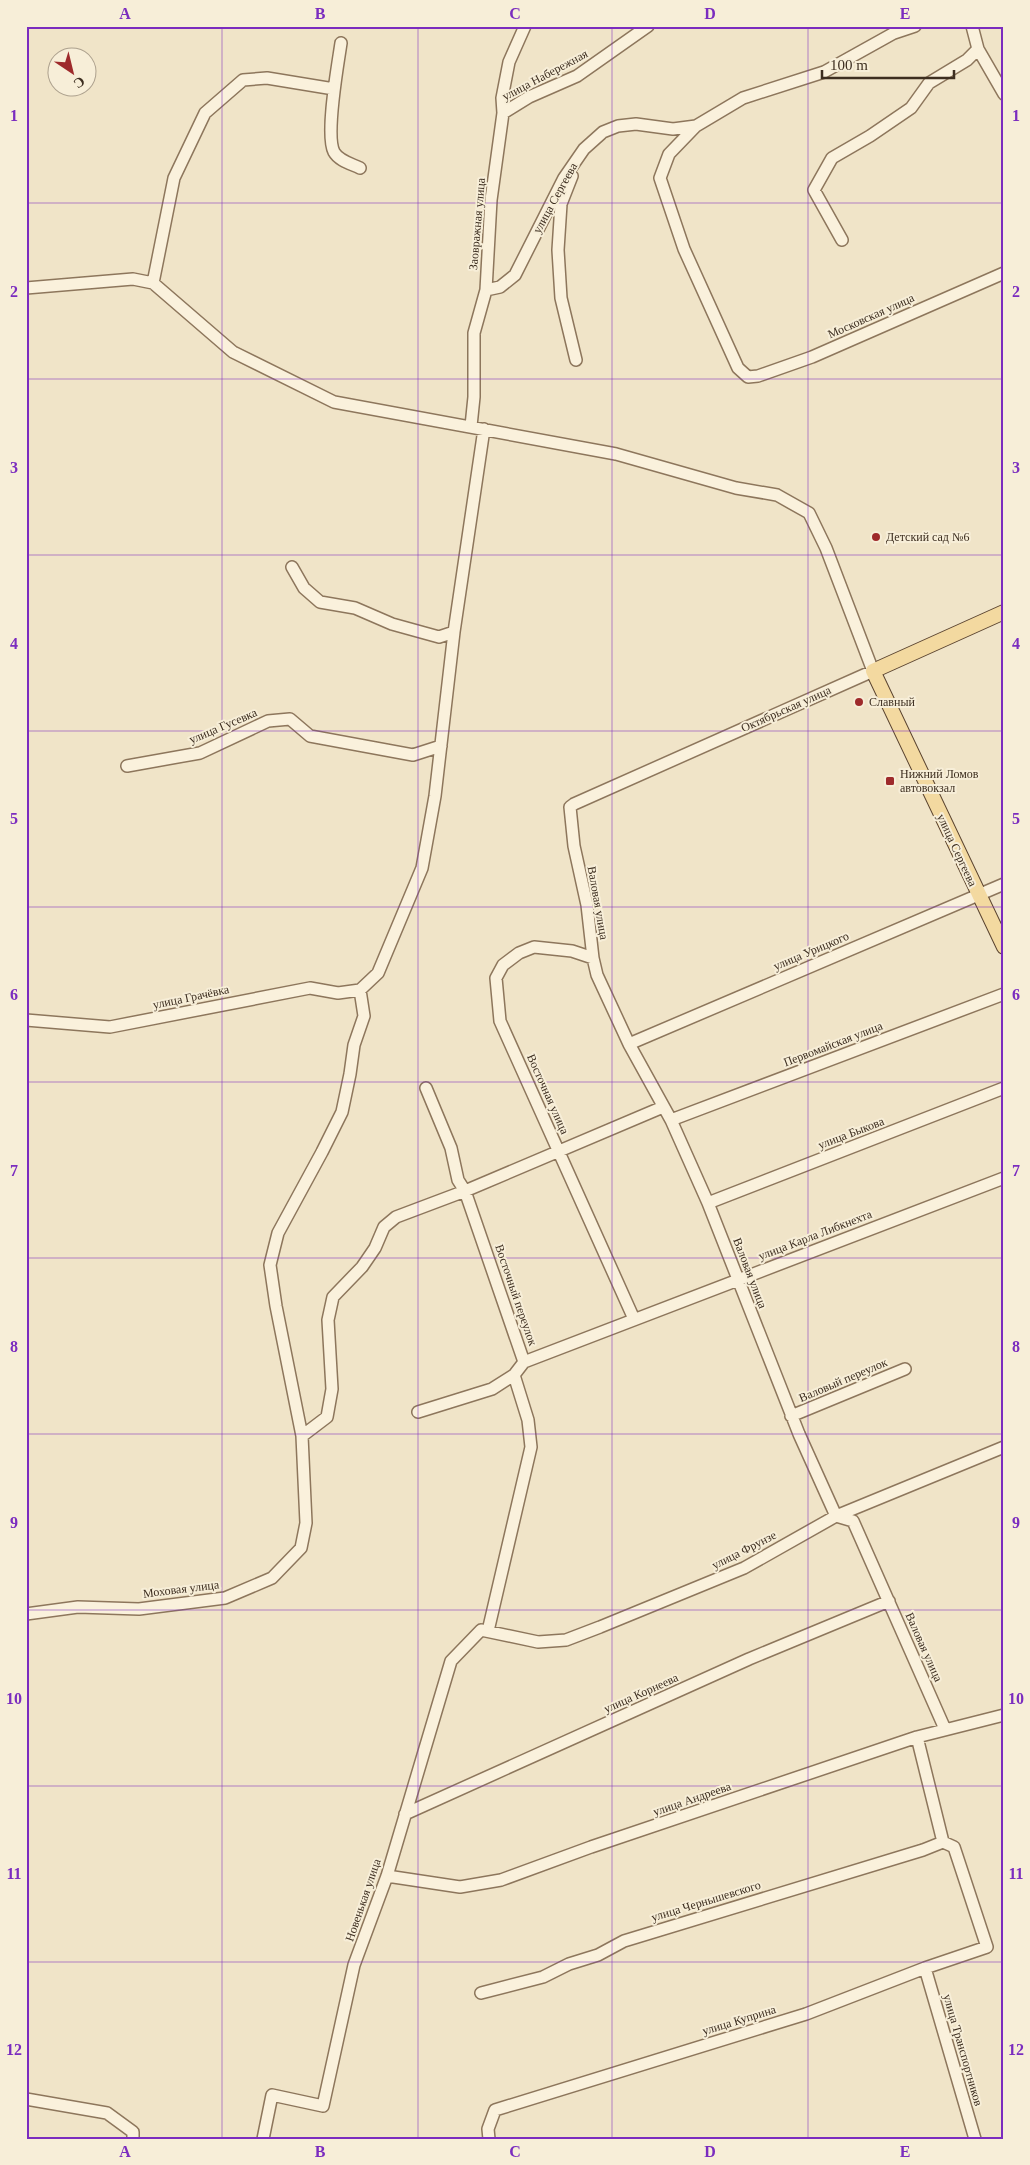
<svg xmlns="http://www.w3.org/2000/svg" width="1030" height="2165" font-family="'Times New Roman',serif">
<rect width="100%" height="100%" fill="#f0e4c8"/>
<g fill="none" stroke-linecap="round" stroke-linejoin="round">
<defs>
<path id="minor" d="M341 43C338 64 325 135 334 152 339 161 352 164 360 168
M978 49 1004 94
M503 113 529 97 577 76 648 26
M696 126 669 154 660 178 684 249 738 368 748 377 758 376 812 357 1004 273
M572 176 561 204 558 250 561 298 576 360
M842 240 814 190 832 158 870 136 911 108 929 83 967 60 978 49 972 26
M153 283 174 178 205 113 243 80 267 78 334 89
M26 288 133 279 153 283 233 352 334 402 616 454 736 488 777 495 809 513 826 548 873 671 574 804 570 807 574 846 587 905 593 958 597 975 629 1044 671 1120 708 1203 799 1434 836 1516 853 1521 945 1729
M486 290 500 287 515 275 564 178 584 149 603 132 618 126 636 124 673 129 696 126 743 98 824 72 894 33 915 26
M471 426 474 397V333L486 290 491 200 503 113 502 98 509 62 525 26
M292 567 304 588 320 602 355 608 392 624 439 637 454 632
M127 766 200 753 268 721 290 719 310 736 413 755 441 746
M593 958 572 951 534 947 519 953 503 965 496 978 500 1021 634 1319
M26 1020 110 1027 310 988 338 993 360 990
M629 1044 1004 884
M426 1088 451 1148 458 1180 465 1191 524 1362 514 1375 528 1420 531 1447 488 1631
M671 1120 1004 994
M708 1203 1004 1088
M524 1362 1004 1178
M418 1412 492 1389 514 1375
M791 1416 905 1369
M302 1436 327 1417 332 1389 328 1320 333 1297 362 1267 375 1248 384 1227 396 1217 465 1191 663 1107
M26 1614 78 1607 139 1609 225 1598 272 1578 301 1548 306 1523 302 1436 276 1306 270 1265 278 1233 322 1152 342 1112 350 1074 354 1045 364 1016 360 990 378 973 422 868 435 796 454 632 484 429
M405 1814 749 1659 889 1601
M387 1876 460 1887 501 1880 591 1847 917 1737 1004 1715
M925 1968 975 2139
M481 1993 543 1977 569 1964 598 1955 624 1941 923 1850 943 1842
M26 2099 107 2113 133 2132V2139
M263 2139 272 2095 323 2106 354 1965 387 1876 451 1661 481 1630 538 1642 566 1640 600 1627 744 1568 836 1516 1004 1447
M489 2139 488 2129 495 2110 806 2014 925 1968 987 1947 954 1847 943 1842 917 1737"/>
<path id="major" d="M1004 612 873 671 1004 947"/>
</defs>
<use href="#minor" stroke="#8d765c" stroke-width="14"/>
<use href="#major" stroke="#5b4430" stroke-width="16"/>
<use href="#minor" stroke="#faf1dc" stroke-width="11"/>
<use href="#major" stroke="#f3d9a0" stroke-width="14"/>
</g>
<path fill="none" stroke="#7b2cbf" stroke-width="1" stroke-opacity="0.55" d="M222 26V2139M418 26V2139M612 26V2139M808 26V2139M26 203H1004M26 379H1004M26 555H1004M26 731H1004M26 907H1004M26 1082H1004M26 1258H1004M26 1434H1004M26 1610H1004M26 1786H1004M26 1962H1004"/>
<g fill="#9e2a2b" stroke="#f7eed8" stroke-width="2">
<circle cx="876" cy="537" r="5"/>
<circle cx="859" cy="702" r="5"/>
<rect x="885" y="776" width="10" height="10" rx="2.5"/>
</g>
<g text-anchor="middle" stroke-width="4" stroke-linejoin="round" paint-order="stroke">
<g font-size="12" fill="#3d2e20" stroke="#f7eed8">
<text transform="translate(545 75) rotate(-28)" y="4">улица Набережная</text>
<text transform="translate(555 198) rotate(-61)" y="4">улица Сергеева</text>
<text transform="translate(477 224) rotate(-85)" y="4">Заовражная улица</text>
<text transform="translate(871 316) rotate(-24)" y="4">Московская улица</text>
<text transform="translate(786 709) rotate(-24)" y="4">Октябрьская улица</text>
<text transform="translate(223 726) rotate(-23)" y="4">улица Гусевка</text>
<text transform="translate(957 850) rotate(65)" y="4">улица Сергеева</text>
<text transform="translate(598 903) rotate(80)" y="4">Валовая улица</text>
<text transform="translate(811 951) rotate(-23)" y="4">улица Урицкого</text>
<text transform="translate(191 997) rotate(-12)" y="4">улица Грачёвка</text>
<text transform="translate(833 1044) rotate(-21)" y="4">Первомайская улица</text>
<text transform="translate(548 1094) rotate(66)" y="4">Восточная улица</text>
<text transform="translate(851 1133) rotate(-21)" y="4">улица Быкова</text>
<text transform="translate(815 1235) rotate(-21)" y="4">улица Карла Либкнехта</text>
<text transform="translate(750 1273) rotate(69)" y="4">Валовая улица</text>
<text transform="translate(516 1295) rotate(71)" y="4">Восточный переулок</text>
<text transform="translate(843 1380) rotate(-23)" y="4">Валовый переулок</text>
<text transform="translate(744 1550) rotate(-27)" y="4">улица Фрунзе</text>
<text transform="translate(181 1589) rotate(-7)" y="4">Моховая улица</text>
<text transform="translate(924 1647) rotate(66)" y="4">Валовая улица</text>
<text transform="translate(641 1693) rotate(-24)" y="4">улица Корнеева</text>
<text transform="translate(692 1799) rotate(-19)" y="4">улица Андреева</text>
<text transform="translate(363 1900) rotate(-71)" y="4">Новенькая улица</text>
<text transform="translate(706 1901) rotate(-17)" y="4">улица Чернышевского</text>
<text transform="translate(739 2020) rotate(-17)" y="4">улица Куприна</text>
<text transform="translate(963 2050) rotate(74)" y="4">улица Транспортников</text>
</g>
<g font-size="12" fill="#3d2e20" stroke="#f7eed8" text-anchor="start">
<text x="886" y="541">Детский сад №6</text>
<text x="869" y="706">Славный</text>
<text x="900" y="778">Нижний Ломов<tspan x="900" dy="14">автовокзал</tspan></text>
</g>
</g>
<rect width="1030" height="2165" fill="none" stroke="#f7eed8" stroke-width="55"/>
<g transform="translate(72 72) rotate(145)"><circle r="24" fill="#f7eed8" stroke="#ada18e"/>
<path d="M0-4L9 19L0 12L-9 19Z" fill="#9e2a2b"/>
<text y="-8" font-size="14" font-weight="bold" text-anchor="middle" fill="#3d2e20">С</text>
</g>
<path d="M822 70v8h132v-8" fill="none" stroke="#3d2e20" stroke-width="2.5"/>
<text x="830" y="70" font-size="15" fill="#3d2e20" stroke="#f7eed8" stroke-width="4" paint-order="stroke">100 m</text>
<rect x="28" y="28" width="974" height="2110" fill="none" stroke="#7b2cbf" stroke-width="2"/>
<g font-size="16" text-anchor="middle" font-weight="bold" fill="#7b2cbf">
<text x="125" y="19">A</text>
<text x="320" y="19">B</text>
<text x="515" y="19">C</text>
<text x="710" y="19">D</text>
<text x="905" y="19">E</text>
<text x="14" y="121">1</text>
<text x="1016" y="121">1</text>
<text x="14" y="297">2</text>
<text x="1016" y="297">2</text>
<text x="14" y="473">3</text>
<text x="1016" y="473">3</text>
<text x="14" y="649">4</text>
<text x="1016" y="649">4</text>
<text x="14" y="824">5</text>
<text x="1016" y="824">5</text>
<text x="14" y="1000">6</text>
<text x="1016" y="1000">6</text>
<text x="14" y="1176">7</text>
<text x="1016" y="1176">7</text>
<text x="14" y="1352">8</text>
<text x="1016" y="1352">8</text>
<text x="14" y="1528">9</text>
<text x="1016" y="1528">9</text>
<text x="14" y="1704">10</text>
<text x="1016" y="1704">10</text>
<text x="14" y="1879">11</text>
<text x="1016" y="1879">11</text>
<text x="14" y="2055">12</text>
<text x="1016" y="2055">12</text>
<text x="125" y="2157">A</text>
<text x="320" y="2157">B</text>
<text x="515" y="2157">C</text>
<text x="710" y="2157">D</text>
<text x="905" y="2157">E</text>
</g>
</svg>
